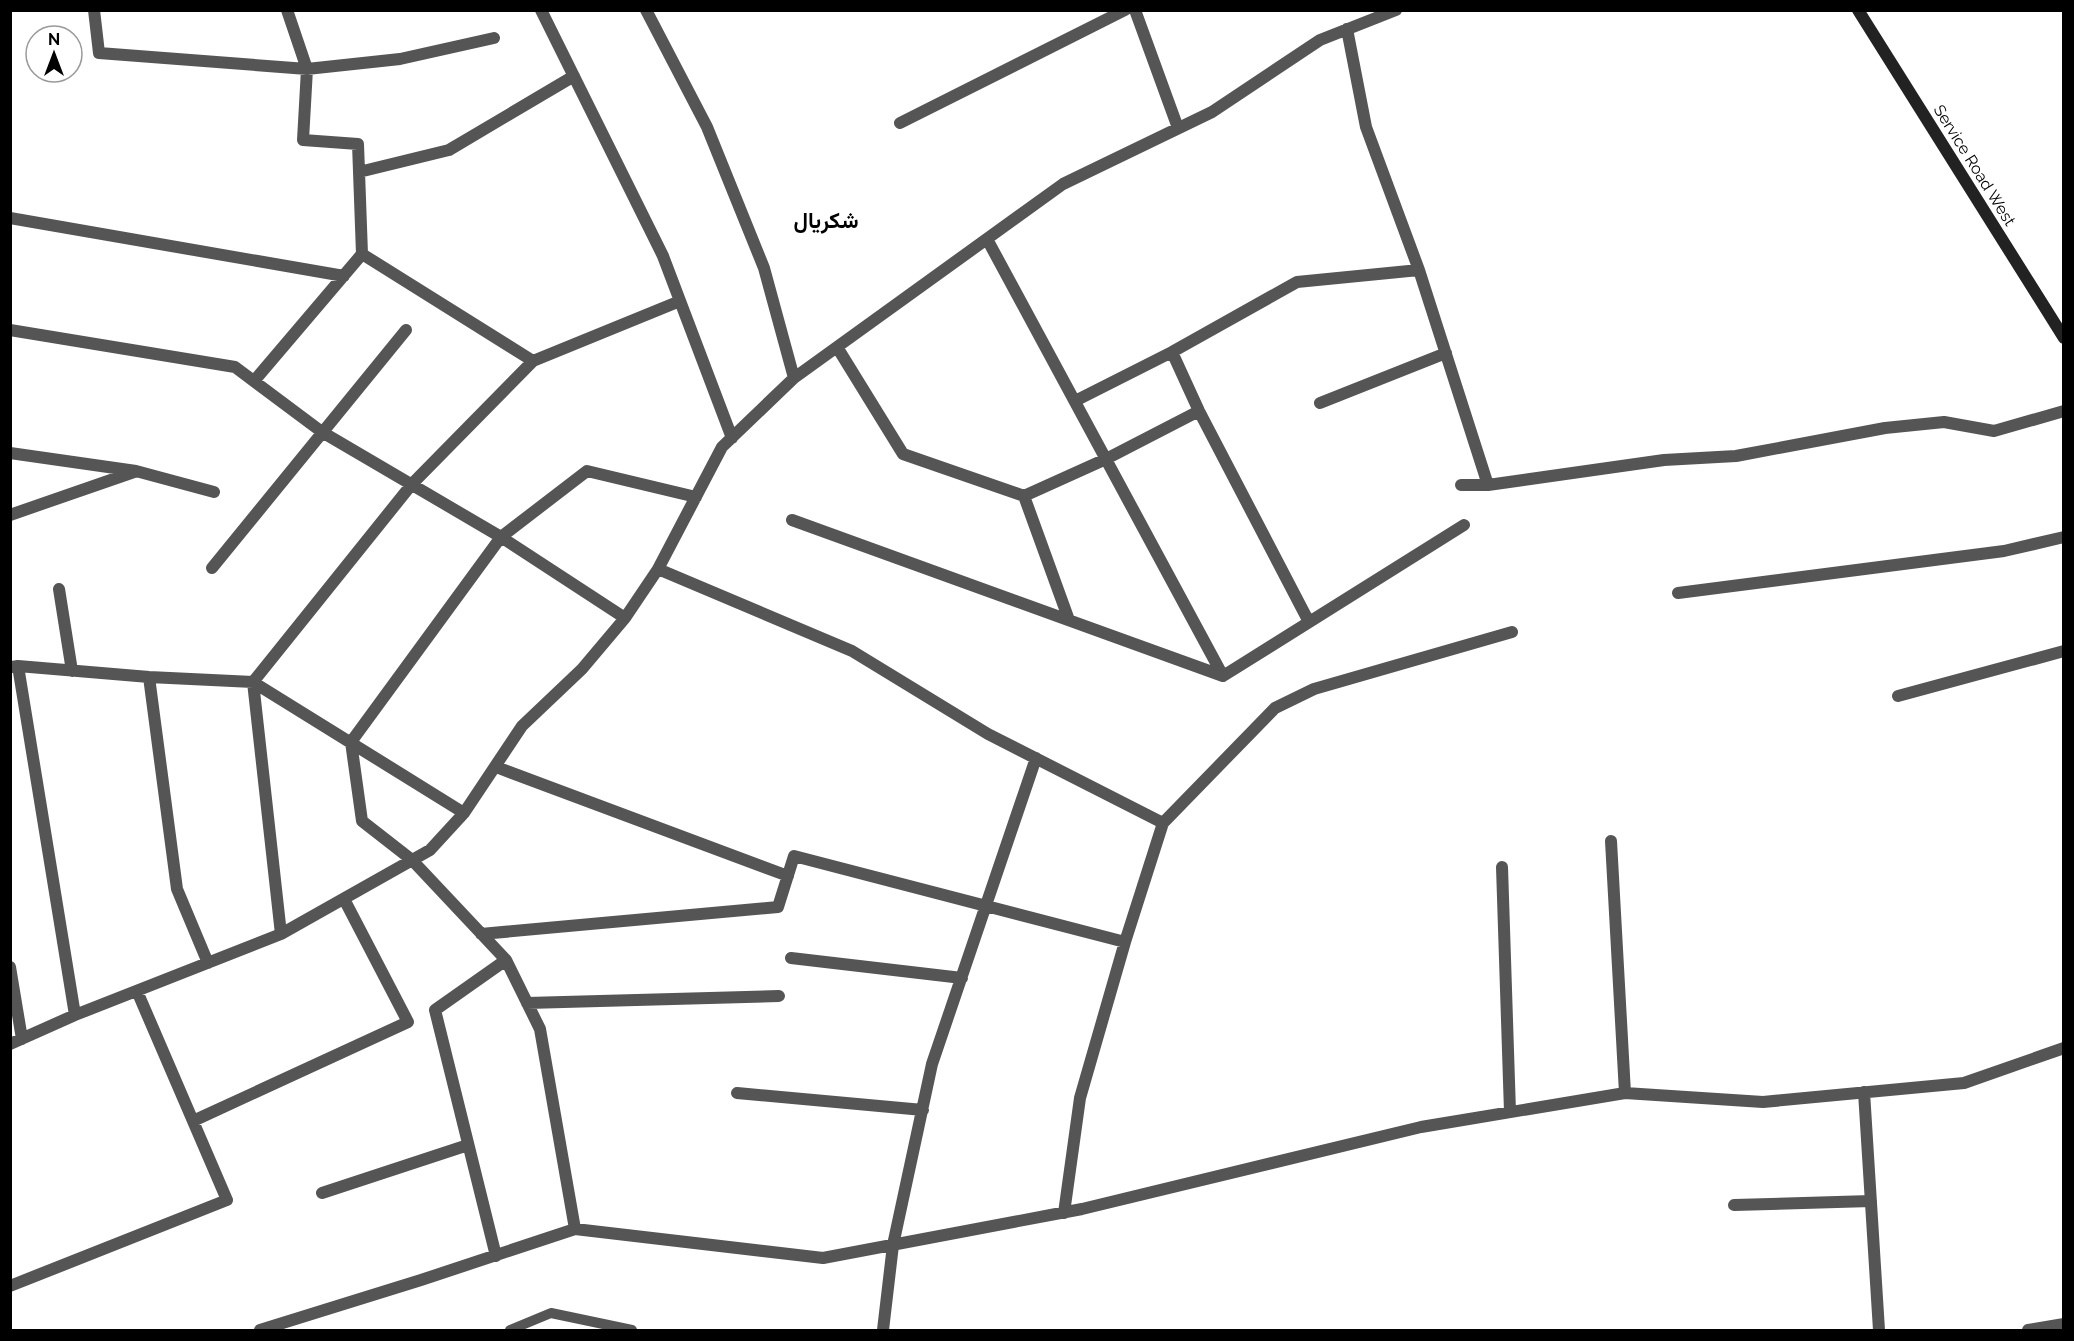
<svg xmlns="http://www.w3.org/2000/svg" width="2074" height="1341" font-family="Raleway,Vazirmatn,sans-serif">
<rect width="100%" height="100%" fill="#fff"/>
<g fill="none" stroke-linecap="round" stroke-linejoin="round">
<path stroke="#555" stroke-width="10" d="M510 1330 551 1313 632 1330"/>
<path stroke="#555" stroke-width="12" d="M94 10 99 53 307 69 400 59 494 38
M541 10 663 256 732 438
M646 10 707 127 764 268 794 378
M1135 10 1178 128
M1347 29 1366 127 1419 270 1488 485
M900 123 1125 10
M359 172 449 150 574 76
M10 218 344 276
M987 239 1223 676
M362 254 533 361
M10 330 235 367 322 432 501 537 625 618
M837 347 903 454 1024 496 1106 459 1199 411
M1172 352 1199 411 1309 622
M254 381 362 254 358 144 303 140 307 69 287 10
M1075 401 1172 352 1297 282 1419 270
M1320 403 1446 353
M10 453 136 471 214 492
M1461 485H1488L1664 460 1736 456 1885 428 1944 422 1994 431 2064 411
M1024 496 1069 620
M10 515 134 472
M792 520 1223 676
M212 568 406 330
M658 569 852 651 988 734 1163 823
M59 589 72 671
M1678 593 2004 551 2064 537
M18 666 149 677 253 682 464 813
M12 667 18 666 75 1015
M1223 676 1464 525
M149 677 177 889 208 963
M1898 696 2064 651
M496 767 788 876
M1611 841 1625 1093
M1502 867 1510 1112
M281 934 253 682 412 484 533 361 680 301
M481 934 778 907 794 856 1125 942
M791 958 962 978
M10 967 22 1039
M527 1003 779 996
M10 1044 75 1015 281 934 430 850 464 813 522 726 582 669 625 618 658 569 722 447 794 378 1063 184 1212 112 1320 40 1396 10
M1864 1092 1879 1330
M737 1093 923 1110
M193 1121 408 1022 344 899
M322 1193 468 1145
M1734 1205 1871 1201
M1064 1213 1080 1098 1125 942 1163 823 1275 708 1314 689 1512 632
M575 1229 540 1029 506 960 412 860 362 821 351 742 501 537 587 471 696 497
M496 1256 435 1010 506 960
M10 1286 227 1200 137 991
M260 1330 421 1280 575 1229 823 1258 1082 1209 1421 1127 1625 1093 1763 1102 1964 1083 2064 1048
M883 1330 893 1245 932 1064 1036 758
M2028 1330 2064 1324"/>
<path stroke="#222" stroke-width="12" d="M1858 10 2064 338"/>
</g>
<g text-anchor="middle" stroke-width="5" stroke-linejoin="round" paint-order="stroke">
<g font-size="16" fill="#000" stroke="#fff">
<text transform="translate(1975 165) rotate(58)" y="6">Service Road West</text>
</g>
<g font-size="22" font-weight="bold" fill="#000" stroke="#fff">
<text x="826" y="228">شکریال</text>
</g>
</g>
<rect width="2074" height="1341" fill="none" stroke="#000000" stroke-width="24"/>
<g transform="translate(54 54)"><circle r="28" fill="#ffffff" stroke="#999999" stroke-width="1.5"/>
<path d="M0-4.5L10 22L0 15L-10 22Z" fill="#000000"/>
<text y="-9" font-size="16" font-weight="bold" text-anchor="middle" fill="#000000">N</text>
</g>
</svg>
